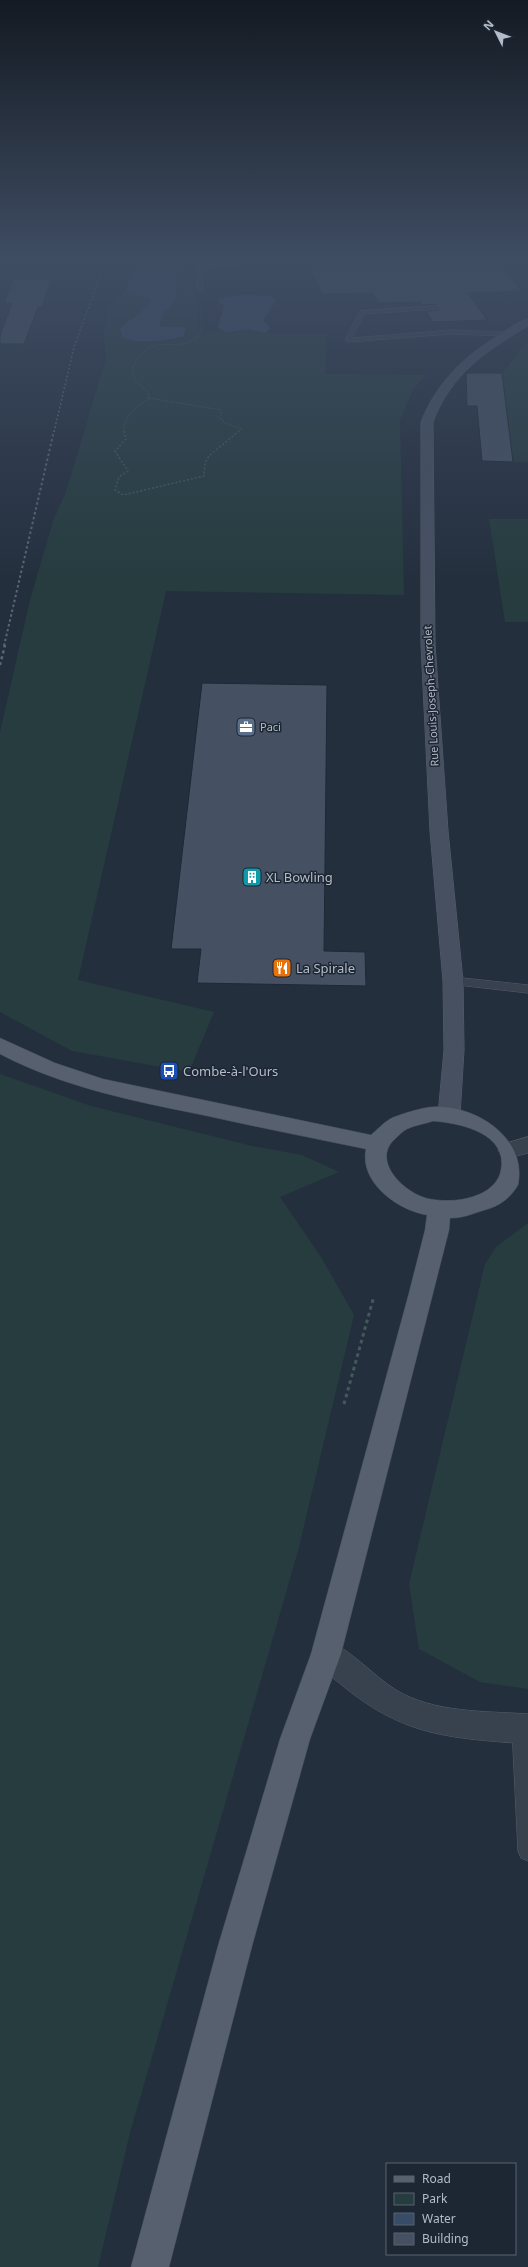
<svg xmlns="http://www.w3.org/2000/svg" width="528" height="2267" font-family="'Noto Sans',sans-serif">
<rect width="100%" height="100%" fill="#242f3e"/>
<path fill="#263c3f" d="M134 263H191L197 305V331L237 332 249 329 266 333H327L325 374 426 375 413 390 400 420 404 595 166 591 78 980 214 1012 189 1072 72 1051 0 1012V732L30 600 53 521 67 489 106 358 104 335 106 311 126 290 151 299 149 305 131 318 128 340 154 341 186 327 158 328 164 312 172 308 177 293 178 277 135 266 133 276 128 282Z
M528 341V462H513L502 373Z
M489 519H528V622H505Z
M0 1074 91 1106 252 1146 302 1155 339 1172 280 1197 321 1257 354 1315 298 1551 130 2133 98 2267H0Z
M528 1223V1689L480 1682 419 1649 409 1584 485 1264 496 1247Z"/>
<path fill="#394c67" d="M135 265 171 266 180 272C174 287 181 303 164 312L159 327H186L184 336C168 340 136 345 122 337L120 328 149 305 151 300 126 290C128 281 135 276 135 265Z
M239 295 271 296 276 300 263 320 270 328 266 333 249 329 226 332 218 328 224 305 218 302 220 298Z"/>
<path fill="#455162" stroke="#1f2835" d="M307 263H500L521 291 468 293 487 320 433 322 426 311 439 310 436 304 422 305 420 302 378 303 373 293 322 294Z
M14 279H51L42 307H38L24 344H0V336L12 303H4Z
M466 373H502L513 462 482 461 477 406H467Z
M202 683 327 685 324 951 365 952 366 986 197 983 201 949H171Z"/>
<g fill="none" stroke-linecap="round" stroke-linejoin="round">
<defs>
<path id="lane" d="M196 263H202V265L236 263V266L202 269 204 290 201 292 198 290Z
M436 306 438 309 364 314 352 338 451 330 508 332 511 334 508 336 451 334 348 342 345 340 360 311Z
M453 977 528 985V993L449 984 447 981 449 978Z
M521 1719 528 1723V1861L521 1858 518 1851 512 1728 515 1722Z"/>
<path id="street" d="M528 1137V1153L509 1158 501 1155 498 1150 501 1145Z
M326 1640C352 1650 372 1675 396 1690 434 1713 485 1711 528 1714V1744C451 1738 405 1737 343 1686 331 1676 317 1668 311 1654L316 1644Z"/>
<path id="secondary" d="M528 319V326C485 352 451 374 433 422L435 644 448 831 463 981 464 1050 460 1115 457 1120 449 1122 441 1120 438 1115 444 1050 443 981 430 831 421 644V422C437 382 464 356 501 334 509 329 518 321 528 319Z"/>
<path id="primary" d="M0 1038 55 1063 103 1079 371 1135C377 1130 383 1123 390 1119 397 1115 424 1107 433 1107 472 1104 528 1136 518 1185 511 1197 501 1205 488 1209 477 1212 462 1219 450 1218L449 1230 433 1293 341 1654 310 1739 252 1946 169 2267H131L218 1946 280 1739 311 1654 409 1293 425 1230 427 1215C397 1210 359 1182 366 1149 312 1138 257 1127 203 1115 133 1101 63 1087 0 1054ZM433 1121C460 1123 508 1133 501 1170 499 1181 491 1189 480 1194 464 1201 447 1202 430 1199 406 1195 370 1161 395 1139 399 1135 403 1131 407 1129 415 1125 425 1124 433 1121Z"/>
</defs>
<use href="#lane" stroke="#565f6c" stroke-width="1"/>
<use href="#street" stroke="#565f6c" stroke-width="1"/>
<use href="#secondary" stroke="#565f6c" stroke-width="1"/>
<use href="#primary" stroke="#414a57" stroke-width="1"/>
<path stroke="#44595c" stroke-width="1" stroke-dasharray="1.5 1.5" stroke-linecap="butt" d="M149 398 221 410 222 414 219 417 225 423 242 429 238 432
M149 398 148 392 135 381 132 369C152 329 167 354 196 339L202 328 201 306
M124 432C123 415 137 407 149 398"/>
<path stroke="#44595c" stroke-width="1.5" stroke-dasharray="2 2" stroke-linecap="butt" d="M124 431 126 439 115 451 128 471 119 477 115 490 123 495 204 476 205 463 209 456 239 431"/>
<path stroke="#44595c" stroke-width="3" stroke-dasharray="3.5 3.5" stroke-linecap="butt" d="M344 1404 374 1296"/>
<use href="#lane" fill="#38414e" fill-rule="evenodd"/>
<use href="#street" fill="#38414e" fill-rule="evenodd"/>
<use href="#secondary" fill="#465061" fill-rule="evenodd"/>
<use href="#primary" fill="#56606e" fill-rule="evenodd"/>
<path stroke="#5a6575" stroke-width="1.5" stroke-dasharray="2 2" stroke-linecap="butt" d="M54 432 74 347 105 263"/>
<path stroke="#5a6575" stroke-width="2" stroke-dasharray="2.5 2.5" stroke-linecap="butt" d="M4 646 54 431"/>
<path stroke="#5a6575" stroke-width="2.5" stroke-dasharray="3 3" stroke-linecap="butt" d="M0 665 5 645"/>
</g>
<linearGradient id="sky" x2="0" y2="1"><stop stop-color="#141a22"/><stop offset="0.45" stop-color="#3f4d63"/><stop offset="1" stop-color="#3f4d63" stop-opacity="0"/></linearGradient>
<rect width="528" height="580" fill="url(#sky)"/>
<defs>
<symbol id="office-square" viewBox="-11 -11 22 22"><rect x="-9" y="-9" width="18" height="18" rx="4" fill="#5c6f8a" stroke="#1d2633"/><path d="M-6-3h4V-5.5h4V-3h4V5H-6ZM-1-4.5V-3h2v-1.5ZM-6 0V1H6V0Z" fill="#fff"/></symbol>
<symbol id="building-square" viewBox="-11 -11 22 22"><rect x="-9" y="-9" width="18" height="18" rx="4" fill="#0f9aa8" stroke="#1d2633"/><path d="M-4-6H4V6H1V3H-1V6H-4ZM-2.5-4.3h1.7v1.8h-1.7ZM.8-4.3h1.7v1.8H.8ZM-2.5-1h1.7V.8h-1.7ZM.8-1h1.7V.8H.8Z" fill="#fff"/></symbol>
<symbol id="restaurant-square" viewBox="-11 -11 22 22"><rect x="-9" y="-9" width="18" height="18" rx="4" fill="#e8710a" stroke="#1d2633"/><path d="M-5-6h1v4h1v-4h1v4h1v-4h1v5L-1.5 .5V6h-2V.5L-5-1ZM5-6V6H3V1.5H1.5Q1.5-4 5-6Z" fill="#fff"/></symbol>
<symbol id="bus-square" viewBox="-11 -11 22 22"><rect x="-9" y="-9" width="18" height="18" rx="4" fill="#1a4fb4" stroke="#1d2633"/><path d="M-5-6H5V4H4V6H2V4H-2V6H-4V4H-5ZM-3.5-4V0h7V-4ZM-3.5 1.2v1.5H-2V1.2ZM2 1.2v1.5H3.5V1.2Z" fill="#fff"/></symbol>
</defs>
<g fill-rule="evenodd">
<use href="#office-square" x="235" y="716" width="22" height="22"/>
<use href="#building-square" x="241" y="866" width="22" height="22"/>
<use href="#restaurant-square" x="271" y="957" width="22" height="22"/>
<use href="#bus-square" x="158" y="1060" width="22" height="22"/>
</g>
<g text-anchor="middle" stroke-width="3" stroke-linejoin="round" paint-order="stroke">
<g font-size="11" fill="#b4bcc9" stroke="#1d2633">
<text transform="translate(431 696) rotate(-93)" y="4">Rue Louis-Joseph-Chevrolet</text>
</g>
<g font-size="11" fill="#b4bcc9" stroke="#1d2633" text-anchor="start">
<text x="260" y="731">Paci</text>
</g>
<g font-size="13" fill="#b4bcc9" stroke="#1d2633" text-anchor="start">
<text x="266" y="882">XL Bowling</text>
<text x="296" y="973">La Spirale</text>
<text x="183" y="1076">Combe-à-l'Ours</text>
</g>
</g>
<rect x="386" y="2163" width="130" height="92" fill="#1d2633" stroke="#59626f"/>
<rect x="394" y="2176" width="20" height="6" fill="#56606e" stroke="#59626f"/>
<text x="422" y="2183" font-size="12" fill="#b4bcc9">Road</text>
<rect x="394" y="2193" width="20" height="12" fill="#263c3f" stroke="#59626f"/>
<text x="422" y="2203" font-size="12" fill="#b4bcc9">Park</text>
<rect x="394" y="2213" width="20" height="12" fill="#394c67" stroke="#59626f"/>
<text x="422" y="2223" font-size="12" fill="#b4bcc9">Water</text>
<rect x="394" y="2233" width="20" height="12" fill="#455162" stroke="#59626f"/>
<text x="422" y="2243" font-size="12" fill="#b4bcc9">Building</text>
<g transform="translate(496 32) rotate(312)" stroke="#1d2633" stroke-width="3" paint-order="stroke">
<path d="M0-3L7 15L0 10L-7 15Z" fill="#b4bcc9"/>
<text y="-6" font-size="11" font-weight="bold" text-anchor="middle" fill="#b4bcc9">N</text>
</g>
</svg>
